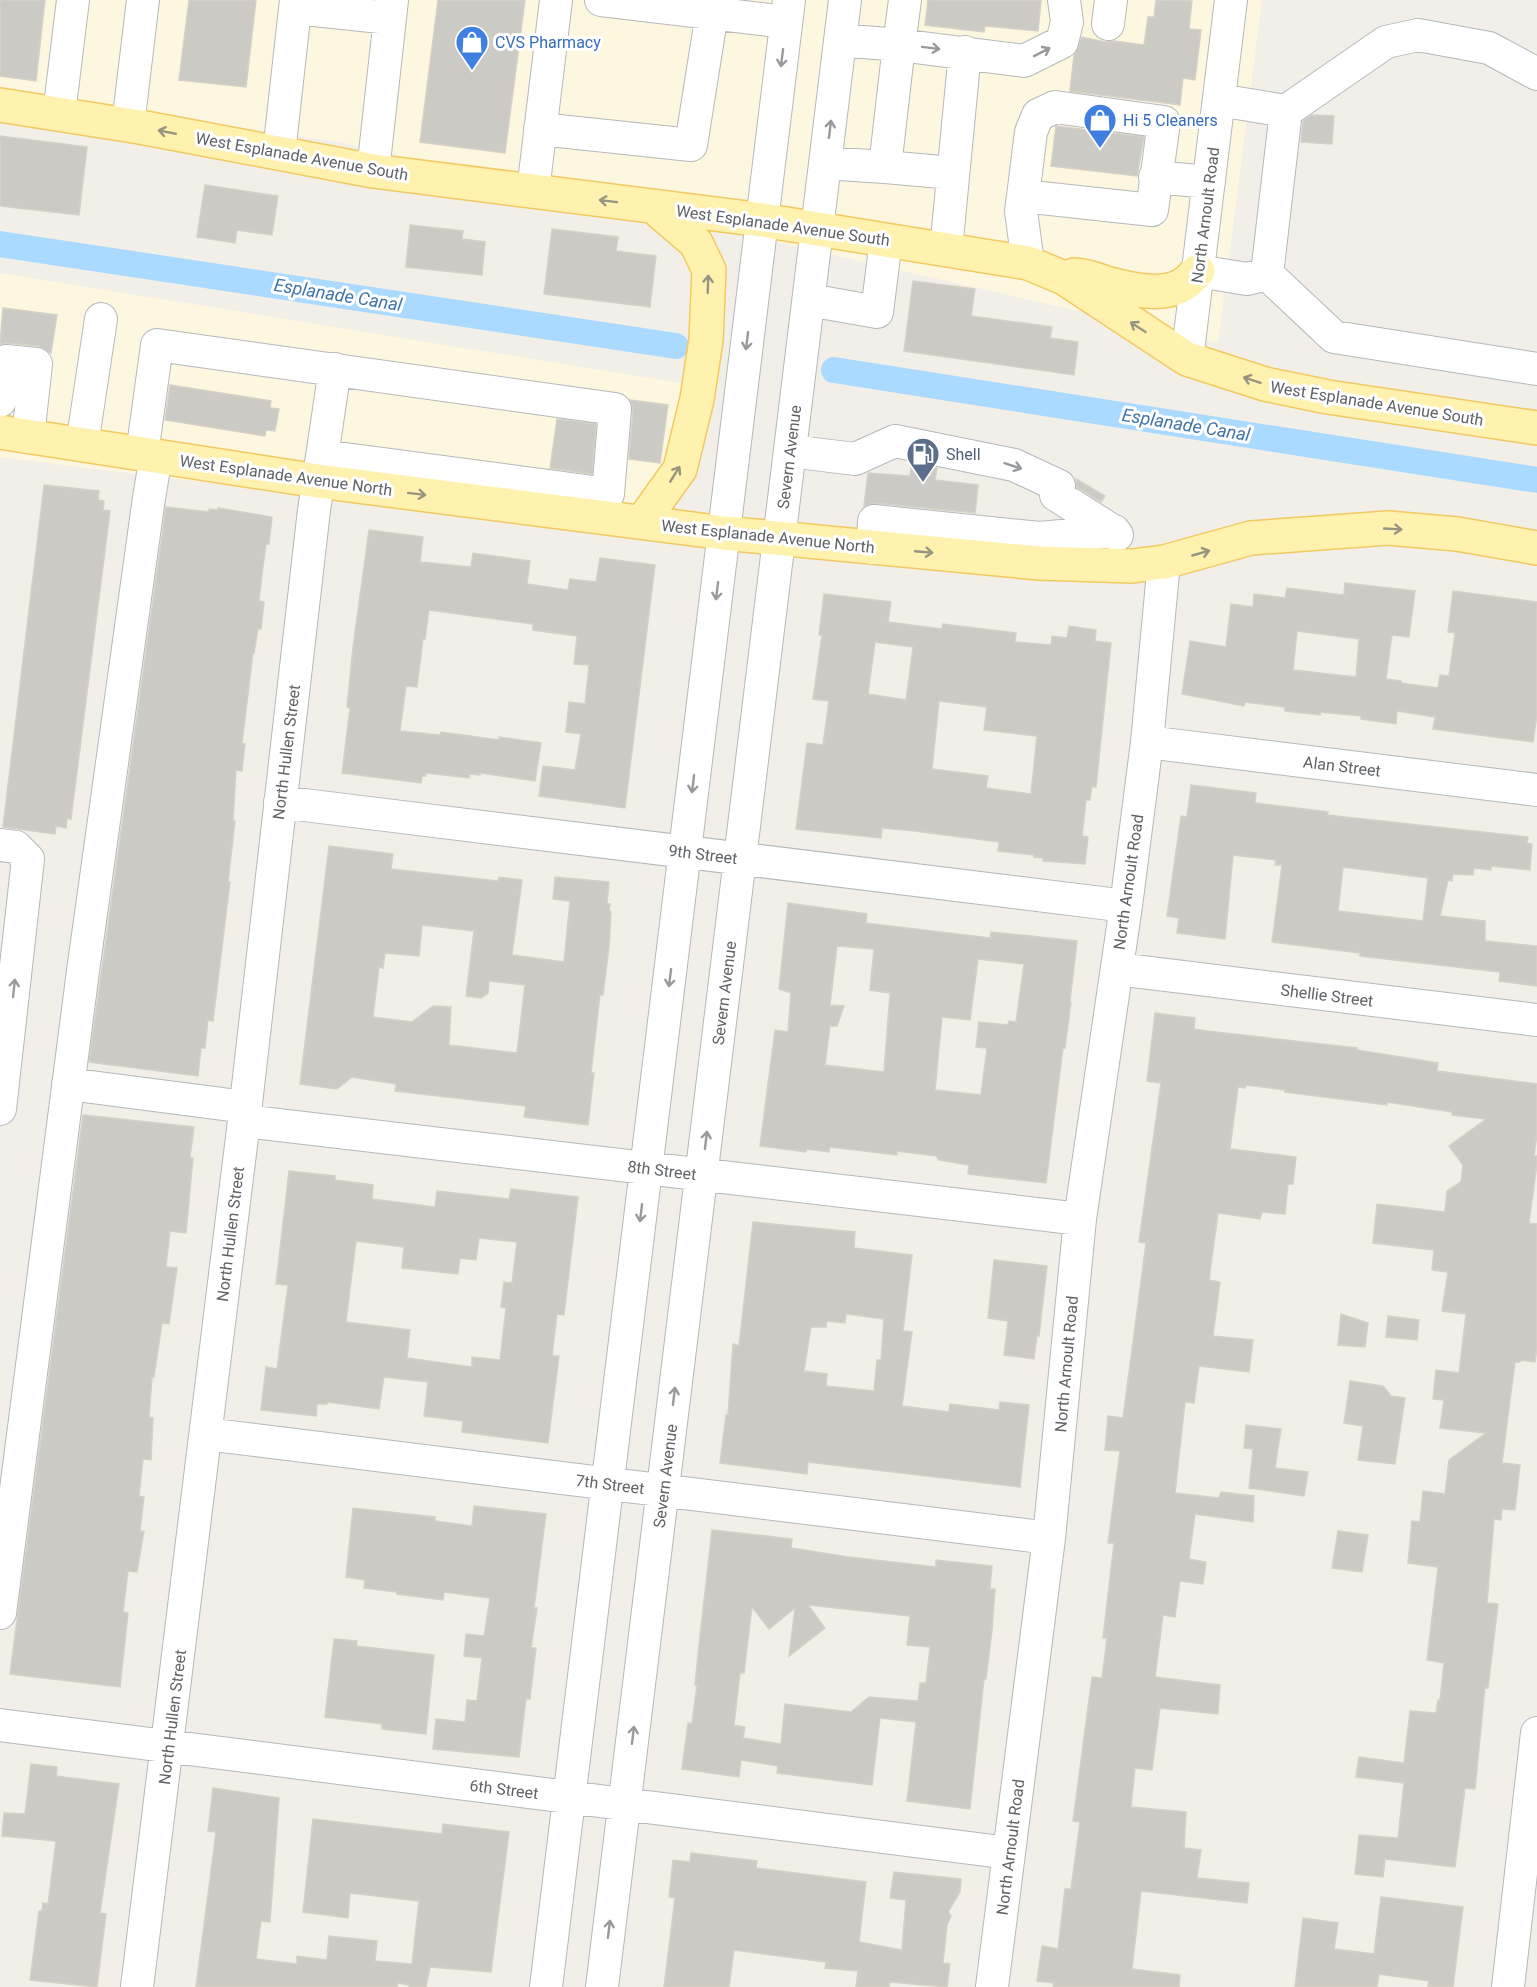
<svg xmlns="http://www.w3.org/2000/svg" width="1537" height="1987" font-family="Roboto,sans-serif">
<rect width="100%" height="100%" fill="#f1efe8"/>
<path fill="#fef7e0" d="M0 0H1262L1218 343 339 142 0 92Z
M0 273 687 384 669 540 0 457Z"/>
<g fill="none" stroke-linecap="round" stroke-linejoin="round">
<path stroke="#aadaff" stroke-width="26" d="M0 244 676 346
M834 370 1537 480"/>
</g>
<path fill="#cccac5" stroke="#d6d1c6" stroke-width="1.5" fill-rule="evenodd" d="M0 0H45L36 81 0 76Z
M189 0H256L246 87 179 80Z
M438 0H525L505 153 420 142Z
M928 0H1041L1038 31 985 26 984 32 925 25Z
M1156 0 1192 1 1189 29 1201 30 1195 80 1183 78 1180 105 1070 91 1074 55 1082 37 1105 42 1114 41 1144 45 1148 17H1154Z
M1312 115 1334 116 1332 144 1301 142 1303 121Z
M1056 126 1144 137 1137 176 1051 166Z
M0 136 87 147 79 215 0 206Z
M205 185 278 196 272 235 237 230 235 243 197 237Z
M410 225 463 231 462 239 485 242 482 275 406 267Z
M552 229 618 237 616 251 656 256 650 307 544 294Z
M913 281 975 289 971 316 1052 327 1050 338 1078 342 1074 375 904 351Z
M3 308 57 315 51 353 38 346 8 343 0 344Z
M170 385 271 401 270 408 279 409 275 431 266 430 265 436 165 420Z
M630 400 668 405 660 463 629 459 633 410Z
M557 419 596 424 592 474 550 468Z
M912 463 937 468 935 480 978 485 975 513 876 503 864 506 868 473 910 476Z
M1076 479 1105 496 1101 502 1077 487Z
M44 485 99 491 98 500 104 501 103 510 110 511 71 819 67 818 66 828 56 826 55 834 3 827Z
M166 507 209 512V509L218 510V508L272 517 269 544H266L263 566 259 601 264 602 261 629H258L254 653H253L242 743 245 744 242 771 236 770 233 821H235L228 882H230L213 1021 208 1020 205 1048H201L198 1076 89 1062Z
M369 530 423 537 420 562 471 567 473 553 530 561 527 584 568 590 570 579 596 582 600 558 655 565 625 808 539 796 543 766 575 770 581 734 566 732 569 702 585 704 589 665 574 664 577 636 533 630V624L429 610 425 639H423L417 687 406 686 400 731 440 735 441 732 499 740V737L541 743 535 781 480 773V775L469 774V778L426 773V776H422L421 783 342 773 350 708 347 707 353 647Z
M1345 583 1415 591 1409 637 1392 635 1386 679 1401 681V683L1438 688 1440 675 1449 676 1455 633 1448 632 1453 591 1537 602V715L1533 742 1433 729 1435 717 1397 711 1396 724 1361 719V716L1320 712V715L1285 711V707L1245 702 1244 706 1182 694 1190 641 1226 647 1231 604 1253 607 1254 594 1285 598 1287 588 1344 595ZM1297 631 1359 639 1356 677 1293 670Z
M824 594 891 602 888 622 942 629 943 624 1016 633 1015 642 1051 645 1052 636 1067 638 1069 626 1096 630 1095 641 1111 643 1096 787 1092 786 1090 800H1086L1082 836 1088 837 1085 864 1043 861V858L1034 857V855L998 851 999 842 915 831 882 828 881 838 796 829 807 743 823 745 829 701 813 699 822 635H819ZM875 642 913 647 906 700 868 694ZM939 701 987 707 984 730 1037 736 1031 794 986 788 988 776 932 769Z
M1191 785 1256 793 1255 803 1328 812 1327 815 1528 837 1527 843 1532 844 1530 870 1491 866V870L1474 868 1473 875 1453 874 1452 881 1448 880 1440 916 1485 921V941L1537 946V986L1499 981 1500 972 1360 956V953L1272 942 1282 865H1275L1276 860 1233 855 1225 939 1177 933 1179 918 1167 916 1181 816 1187 817ZM1343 867 1428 878 1423 921 1338 911Z
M329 846 393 854 391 869 498 881 499 877 522 880 512 955 564 962 570 901 553 899 555 877 609 882 607 904H610L609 911 611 912 609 947 603 995H600L591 1073H594L588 1125 524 1117 526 1106 395 1091 396 1084 352 1077 337 1089 300 1084ZM422 925 474 931 466 996 481 998 488 993 489 981 525 985 517 1053 449 1045 451 1007 433 1006 412 1022 373 1017 379 967 383 968 385 953 419 956Z
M788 903 867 914 866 923 990 938 991 932 1077 941 1070 1001 1071 1002 1065 1048H1063L1046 1183 968 1174 969 1165 939 1160 936 1156 897 1151V1155L830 1147 829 1152 807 1149 806 1152 760 1146 775 1030 788 1032 791 993 779 989ZM837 946 874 949 870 990 890 993 884 1072 825 1065 830 1026H837L844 1006 830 1005ZM978 959 1024 964 1016 1022 1009 1021 1008 1025 979 1022 976 1047 987 1048 981 1095 935 1090 942 1017 970 1020Z
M1155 1013 1195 1018 1194 1029 1207 1031 1357 1048V1050L1438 1063 1437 1071 1537 1084V1134L1534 1156H1537V1164L1529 1223 1537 1224V1348L1535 1362 1520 1360V1362H1515L1502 1463 1520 1465 1515 1510 1502 1509 1501 1520 1494 1519 1487 1603 1498 1604 1488 1688 1485 1687 1475 1789 1465 1788 1455 1867 1385 1859 1383 1877 1355 1874 1359 1835 1398 1838 1404 1783 1356 1777 1359 1757 1404 1763 1410 1711 1436 1713 1438 1700H1440L1444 1663 1427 1660 1438 1567 1408 1563 1412 1521 1420 1522 1423 1491 1445 1494 1449 1460 1486 1433 1440 1428 1444 1400 1433 1399 1436 1370 1459 1373 1466 1314 1442 1311 1448 1272 1432 1270 1434 1250 1373 1243 1377 1204 1445 1212 1447 1191 1461 1182 1463 1165 1449 1146 1486 1119 1452 1115V1112L1387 1102V1105L1285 1092V1090L1246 1085 1245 1088 1238 1087 1230 1149 1296 1157 1293 1184H1288L1285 1214 1262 1212 1260 1219 1218 1213 1209 1280 1220 1282 1213 1336 1253 1340 1249 1372 1199 1366 1194 1403 1185 1402 1175 1493 1219 1498 1221 1492 1254 1496 1253 1522 1195 1514 1189 1559 1206 1562 1203 1584 1180 1581 1175 1617 1163 1615 1155 1677 1220 1685 1218 1714 1160 1708 1152 1770 1135 1768 1131 1807 1186 1812 1184 1848 1201 1850 1197 1878 1249 1883 1247 1903 1141 1891 1132 1969 1180 1975 1179 1987H1053L1054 1983 1037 1981 1042 1946 1058 1949 1065 1889H1071L1080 1822 1073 1821 1092 1677 1102 1678 1107 1638H1103L1114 1543H1108L1120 1451 1105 1450 1108 1416 1123 1418 1146 1243 1139 1242 1161 1083 1147 1081Z
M83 1115 194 1127 190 1157 193 1158 186 1233 170 1231 166 1267 177 1268 169 1324 162 1323 154 1377H152L149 1417 153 1418 151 1460 143 1459 139 1496 144 1497 140 1531H144L137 1572 128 1571 123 1612 128 1613 120 1687 10 1674Z
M289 1171 335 1176V1180L373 1185 372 1199 435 1207 437 1191 509 1199 511 1189 578 1197 564 1315 557 1314 552 1356H559L548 1443 462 1432 463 1421 424 1416 428 1382 384 1377 379 1409 327 1402V1404H317L316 1416 261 1410 266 1367 277 1369 288 1285 276 1284ZM479 1238 517 1242 512 1283 504 1282 501 1307 506 1308 500 1360 472 1357V1367L407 1358 410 1330 346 1322 356 1241 404 1247 402 1268 458 1274 460 1258 476 1260Z
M753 1222 855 1232 854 1248 912 1255 903 1331 912 1332 902 1406 949 1412 950 1404 999 1410 1000 1402 1029 1405 1020 1487 808 1462 807 1474 720 1463 726 1415H728L733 1344 739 1346ZM846 1314 884 1319 881 1360H877L874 1391 826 1386 827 1374 804 1371 811 1327H826L827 1321 845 1323Z
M994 1260 1047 1266 1039 1336 1037 1335 1034 1359 1004 1355 1008 1321 988 1318Z
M1341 1314 1368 1323 1365 1347 1338 1345Z
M1388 1316 1419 1320 1417 1340 1386 1337Z
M1350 1381 1383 1386 1391 1396 1405 1398 1395 1464 1358 1460 1363 1426 1344 1423Z
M1246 1425 1281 1429 1275 1468 1308 1472 1304 1496 1249 1488 1253 1449 1244 1448Z
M474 1506 546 1514 534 1608H537L531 1648H536L530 1699H526L519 1757 433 1749 436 1719 465 1722 467 1700 477 1701 482 1658 464 1656 466 1634 484 1636 490 1598 444 1592 443 1600 397 1594V1592L364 1588 365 1580 346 1577 353 1508 435 1517V1521L472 1526Z
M712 1530 792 1539 791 1548 849 1557 936 1567V1560L992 1566 990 1589H995L992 1630 986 1679H984L970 1809 907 1801 916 1722 880 1718 872 1785 777 1773 778 1766 741 1760 739 1777 682 1769 688 1723H692L697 1685H695L699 1645ZM808 1605 910 1616 907 1645 930 1647 926 1683H920L918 1701 869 1697 851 1712 785 1704 781 1744 743 1738 745 1727 734 1725 740 1673H744L752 1607 769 1629 795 1608 789 1656 825 1628Z
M1338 1531 1368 1535 1362 1572 1332 1568Z
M334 1639 357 1641 356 1646 434 1655 426 1734 382 1729V1724L325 1717Z
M31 1764 57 1767 56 1776 119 1784 100 1913 106 1914 97 1987 30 1980 39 1911H42L43 1903 48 1904 56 1841 2 1836 4 1813 25 1814Z
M213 1788 279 1798 270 1922 261 1921 256 1959 297 1964V1956L327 1960 329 1936 377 1941 375 1961 412 1964 419 1901 350 1893 348 1918 303 1912 313 1819 442 1834 443 1824 509 1832 491 1972 430 1967 426 1987H409V1985L398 1983 397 1987H196L216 1832 208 1831Z
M691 1853 757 1861 756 1868 866 1882 859 1942 902 1950 906 1900 890 1898 894 1872 961 1879 960 1892 948 1912 951 1916 947 1925 943 1963 950 1964 947 1987 890 1982 889 1987H856L858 1971 825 1968 826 1962 734 1950 729 1987H664L675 1898 669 1897 673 1860 690 1862Z
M1381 1897 1463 1907 1453 1987H1428L1429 1981 1379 1974 1377 1987H1295L1303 1918 1338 1923 1334 1949 1374 1954Z"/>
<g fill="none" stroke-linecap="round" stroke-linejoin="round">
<defs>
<path id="minor" d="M601 0 786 22
M905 0 899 45 1024 61 1062 42 1067 22 1064 0
M296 8 390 18
M1108 24 1111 0
M840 40 899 45 885 167 953 173
M1219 100 1286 111 1267 274
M1286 111 1386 42 1418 35 1489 48 1537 74
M59 114 73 0
M128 125 143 0
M540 129 691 145 712 13
M279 153 296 0
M825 163 885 167
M373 171 392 0
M1155 177 1209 182
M533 191 556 0
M1023 196 1031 132 1038 115 1055 107 1164 122 1152 210 1023 196 1021 211 1028 263
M946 250 965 52
M1198 271 1247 279 1267 274 1334 337 1537 369
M809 300 877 312 886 240
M1187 359 1231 0
M0 401 6 361 36 364 28 437
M82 445 101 319
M790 451 855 459 895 441 1014 465 1059 486 1056 495 1113 531
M142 454 157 345 615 409 608 494 323 456
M873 548 874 521 1040 538 1114 531 1117 535
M1147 742 1537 790
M280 802 1126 906
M0 845 16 847 28 859 0 1109
M1117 969 1537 1020
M68 1084 246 1107
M244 1121 1080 1219
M206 1434 1049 1538
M0 1613 83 971 149 498 156 456
M0 1725 1009 1853
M137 1987 244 1121 314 510 335 369
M546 1987 789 0
M602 1987 845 0
M992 1987 1049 1538 1080 1219 1126 906 1147 742 1164 562
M1508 1987 1537 1733"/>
<path id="major" d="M0 105 140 127 373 171 762 220 1028 263 1064 278 1187 359 1265 384 1328 397 1537 428
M1074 275C1086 275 1094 279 1106 283 1129 289 1163 298 1184 284 1189 281 1194 275 1198 271
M0 432 318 481 724 533 1039 563 1132 566 1164 562 1251 538 1388 528 1457 534 1537 548
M642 522 680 469 697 399 706 340 709 270 696 243 654 207"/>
</defs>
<use href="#minor" stroke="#b5b8bc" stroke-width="34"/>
<use href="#major" stroke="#f2c960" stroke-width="36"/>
<use href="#minor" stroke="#fff" stroke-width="32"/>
<use href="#major" stroke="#fff2af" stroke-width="33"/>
</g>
<defs><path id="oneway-shaft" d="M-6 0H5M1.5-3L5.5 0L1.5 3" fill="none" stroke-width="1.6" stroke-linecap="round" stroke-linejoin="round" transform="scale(1.5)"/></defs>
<g stroke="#979a9d">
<use href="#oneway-shaft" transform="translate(931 48) rotate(7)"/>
<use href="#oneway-shaft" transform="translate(1042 52) rotate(-27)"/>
<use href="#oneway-shaft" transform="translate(782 58) rotate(97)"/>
<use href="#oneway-shaft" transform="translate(830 129) rotate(-83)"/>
<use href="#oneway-shaft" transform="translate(747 341) rotate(97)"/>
<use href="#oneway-shaft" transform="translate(1013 466) rotate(18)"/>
<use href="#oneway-shaft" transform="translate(717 591) rotate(97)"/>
<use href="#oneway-shaft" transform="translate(693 784) rotate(97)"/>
<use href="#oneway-shaft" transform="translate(670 978) rotate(97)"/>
<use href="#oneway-shaft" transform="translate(14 988) rotate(-84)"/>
<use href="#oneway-shaft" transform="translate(706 1140) rotate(-83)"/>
<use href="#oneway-shaft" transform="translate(641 1213) rotate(97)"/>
<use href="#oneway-shaft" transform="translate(674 1396) rotate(-83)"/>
<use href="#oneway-shaft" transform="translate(633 1735) rotate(-83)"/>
<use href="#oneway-shaft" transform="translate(609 1929) rotate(-83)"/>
</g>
<g stroke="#979581">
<use href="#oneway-shaft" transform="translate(167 132) rotate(-169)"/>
<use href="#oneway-shaft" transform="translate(608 201) rotate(-173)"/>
<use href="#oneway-shaft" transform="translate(708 284) rotate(-88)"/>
<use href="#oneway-shaft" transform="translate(1138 327) rotate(-147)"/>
<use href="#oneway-shaft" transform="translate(1252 380) rotate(-162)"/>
<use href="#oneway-shaft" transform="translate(675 474) rotate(-58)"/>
<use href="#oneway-shaft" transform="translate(417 494) rotate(7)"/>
<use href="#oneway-shaft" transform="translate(1393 529) rotate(3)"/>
<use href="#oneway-shaft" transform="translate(924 552) rotate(5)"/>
<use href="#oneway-shaft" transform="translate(1201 553) rotate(-16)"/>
</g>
<defs>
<symbol id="shop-pin" viewBox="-11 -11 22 30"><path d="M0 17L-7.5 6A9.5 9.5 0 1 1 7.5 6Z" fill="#3f7fe0" stroke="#fff"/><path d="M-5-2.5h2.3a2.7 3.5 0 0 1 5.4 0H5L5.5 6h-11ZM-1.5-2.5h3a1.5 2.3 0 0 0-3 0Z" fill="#fff"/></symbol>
<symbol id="fuel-pin" viewBox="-11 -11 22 30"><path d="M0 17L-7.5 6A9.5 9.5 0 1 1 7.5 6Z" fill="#5c6f8a" stroke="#fff"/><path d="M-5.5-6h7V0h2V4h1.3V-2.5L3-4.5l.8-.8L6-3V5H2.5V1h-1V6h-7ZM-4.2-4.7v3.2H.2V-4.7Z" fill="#fff"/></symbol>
</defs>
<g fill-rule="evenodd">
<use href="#shop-pin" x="453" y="23" width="38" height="52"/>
<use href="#shop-pin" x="1081" y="101" width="38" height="52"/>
<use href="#fuel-pin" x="904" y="435" width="38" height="52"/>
</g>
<g text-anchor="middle" stroke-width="6" stroke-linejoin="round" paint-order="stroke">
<g font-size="16" fill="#366cbe" stroke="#fff" text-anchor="start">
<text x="495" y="48">CVS Pharmacy</text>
<text x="1123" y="126">Hi 5 Cleaners</text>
</g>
<g font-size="16" fill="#5f6368" stroke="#fff">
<text transform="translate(302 156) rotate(10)" y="6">West Esplanade Avenue South</text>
<text transform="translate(1205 215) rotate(-83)" y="6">North Arnoult Road</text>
<text transform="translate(783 225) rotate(8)" y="6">West Esplanade Avenue South</text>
<text transform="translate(1377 403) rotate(9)" y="6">West Esplanade Avenue South</text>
<text transform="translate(789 457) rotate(-83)" y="6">Severn Avenue</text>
<text transform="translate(286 475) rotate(8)" y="6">West Esplanade Avenue North</text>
<text transform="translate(768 536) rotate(6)" y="6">West Esplanade Avenue North</text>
<text transform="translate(286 752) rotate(-83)" y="6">North Hullen Street</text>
<text transform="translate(1342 766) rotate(7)" y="6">Alan Street</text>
<text transform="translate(703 854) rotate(7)" y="6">9th Street</text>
<text transform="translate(1128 882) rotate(-82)" y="6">North Arnoult Road</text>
<text transform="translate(724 993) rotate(-83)" y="6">Severn Avenue</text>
<text transform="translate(1327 995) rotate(7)" y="6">Shellie Street</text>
<text transform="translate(662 1170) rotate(7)" y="6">8th Street</text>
<text transform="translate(230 1234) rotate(-83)" y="6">North Hullen Street</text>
<text transform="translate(1066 1364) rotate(-85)" y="6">North Arnoult Road</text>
<text transform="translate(665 1476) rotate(-83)" y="6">Severn Avenue</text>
<text transform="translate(610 1484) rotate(7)" y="6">7th Street</text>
<text transform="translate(172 1717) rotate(-83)" y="6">North Hullen Street</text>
<text transform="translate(504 1789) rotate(7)" y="6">6th Street</text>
<text transform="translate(1010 1847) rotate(-83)" y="6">North Arnoult Road</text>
</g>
<g font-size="16" fill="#4e5e75" stroke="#fff" text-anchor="start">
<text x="946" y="460">Shell</text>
</g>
<g font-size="18" font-style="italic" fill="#4174aa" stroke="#fff">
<text transform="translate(338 295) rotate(9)" y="6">Esplanade Canal</text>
<text transform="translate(1186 425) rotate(9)" y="6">Esplanade Canal</text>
</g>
</g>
</svg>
